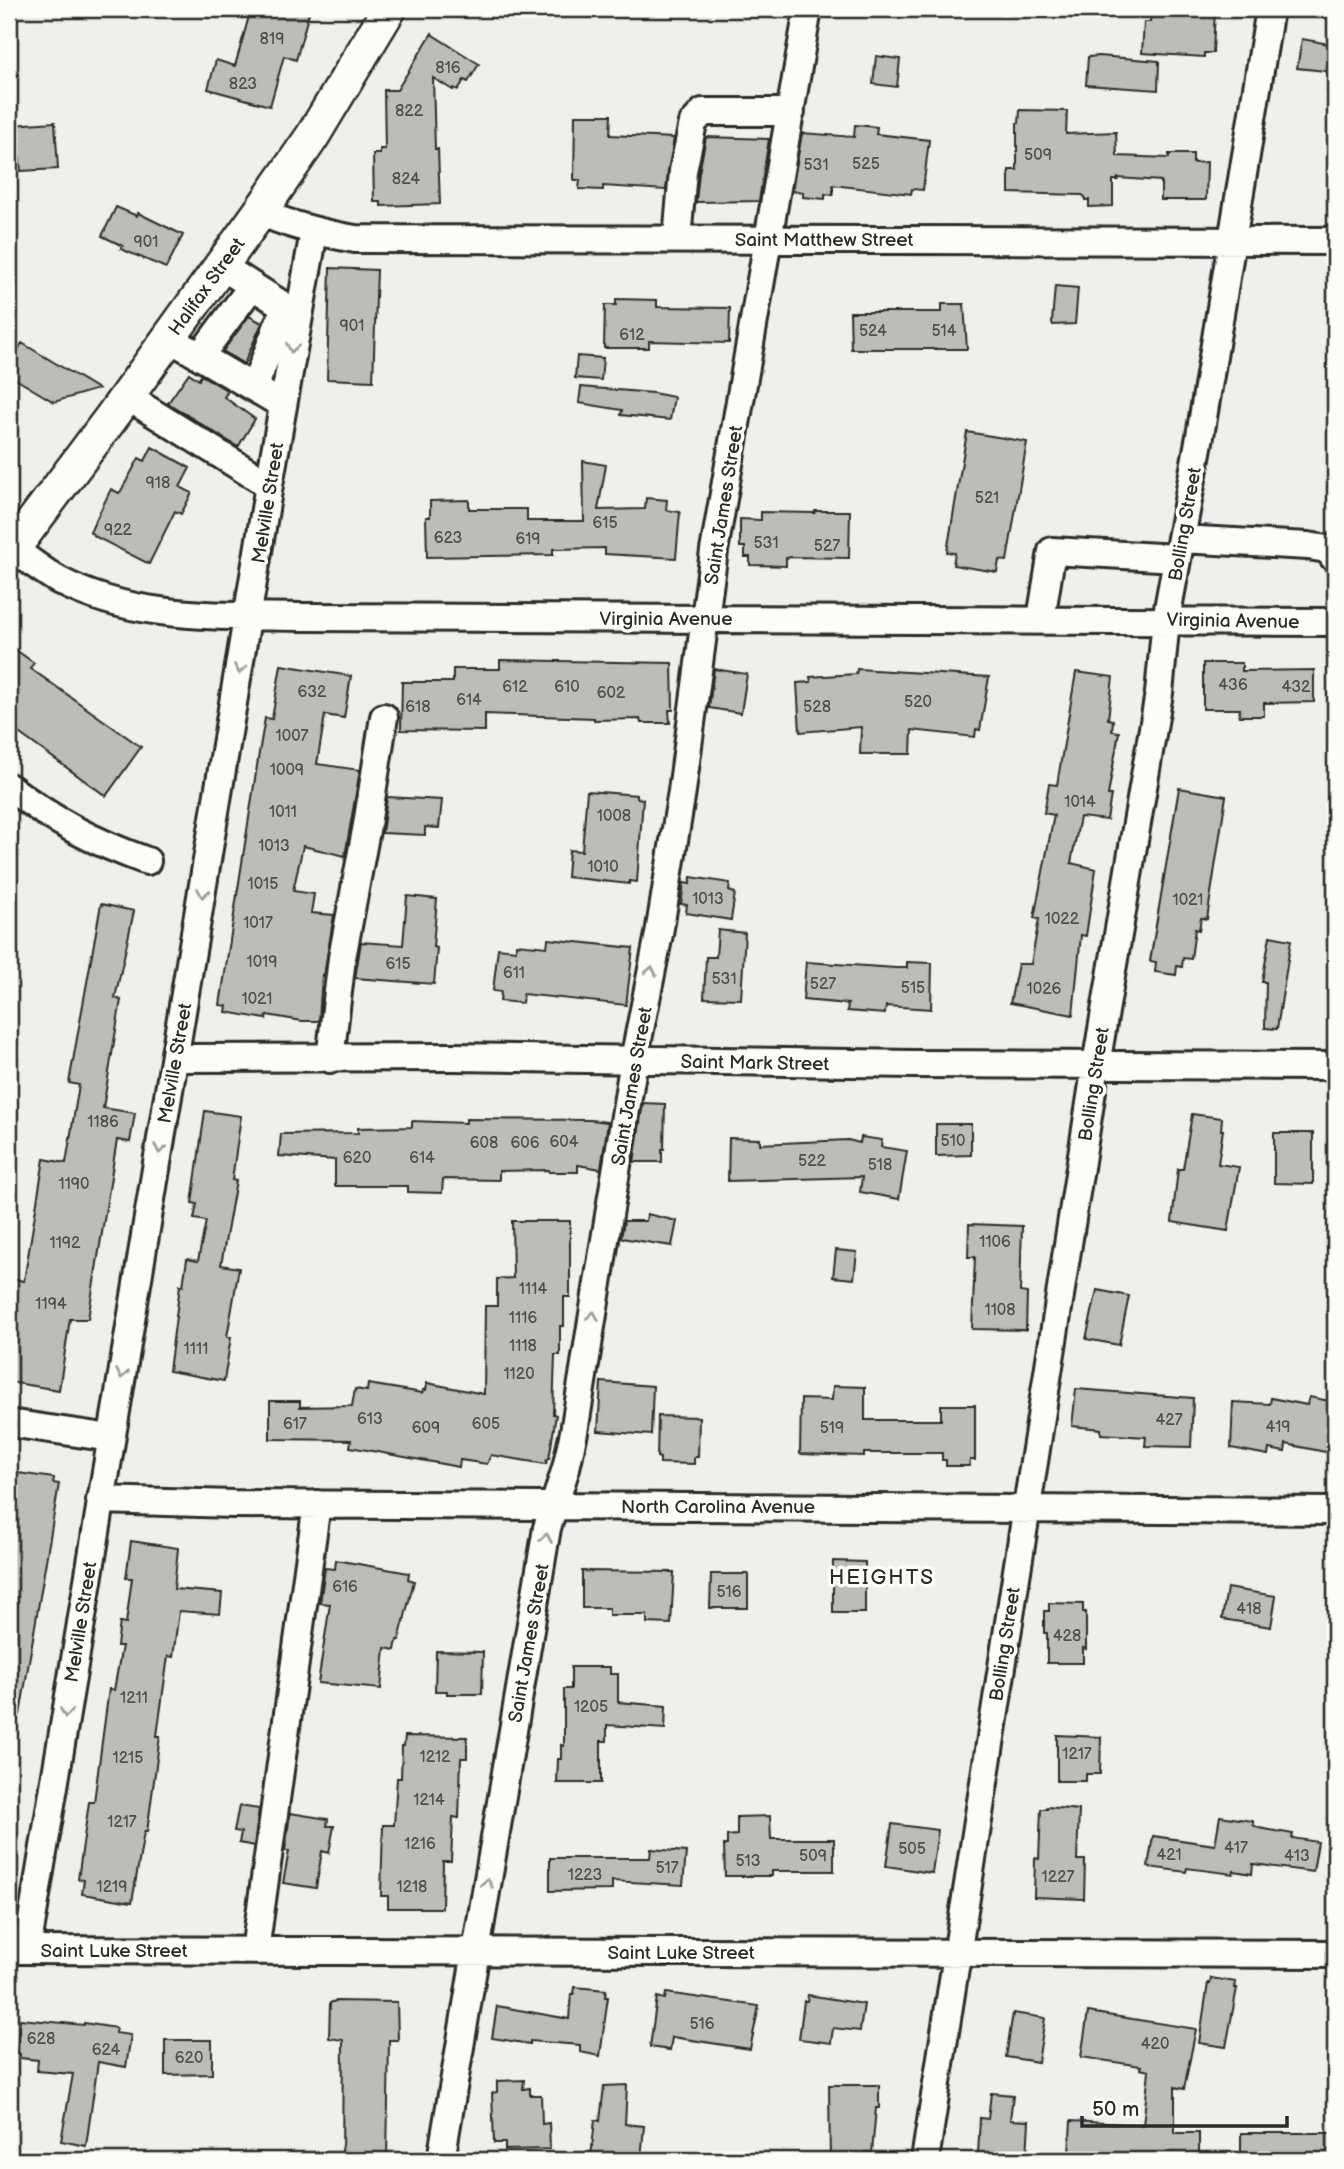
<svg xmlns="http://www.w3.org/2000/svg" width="1344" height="2169" font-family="'Balsamiq Sans',sans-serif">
<rect width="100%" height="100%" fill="#f0efeb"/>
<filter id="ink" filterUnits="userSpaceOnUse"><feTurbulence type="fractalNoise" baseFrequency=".0143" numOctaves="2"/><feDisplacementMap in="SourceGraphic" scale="14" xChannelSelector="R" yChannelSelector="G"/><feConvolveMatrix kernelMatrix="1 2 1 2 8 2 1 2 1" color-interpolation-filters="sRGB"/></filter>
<g filter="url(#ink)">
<path fill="#bdbcb8" stroke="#2b2b2b" stroke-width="2" d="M251 9H310L296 60 284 56 270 106 208 89 216 60 235 66Z
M1151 9H1215L1213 53H1204V57L1142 53 1144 22H1150Z
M432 33 433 35 479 64 468 82 464 80 458 90 454 88 453 90 433 78 435 149H438L440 204 381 206V202H374L373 154H380V149H385L384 90H397Z
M1302 39 1335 45V72L1297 68Z
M876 56 900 59 897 87 873 84Z
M1099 56 1159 61 1158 90 1086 85 1088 57Z
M1020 110 1067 111 1066 134 1116 132 1117 156 1169 158V154H1193V163L1207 162 1206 200H1161V181L1118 178V180H1113V206L1089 207V200H1085V197L1082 195 1009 193V170H1017V123H1019Z
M575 115H611L610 135 674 138 666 190 603 186V190L579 189 580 180H574Z
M55 122 58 169 21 171 19 154 14 155 12 125Z
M855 125 877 127 876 134 929 140 923 190 912 189 911 194 833 185V195L825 194V199L803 197V192L792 191 802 133 854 137Z
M706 137 769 139 759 201 696 202 699 173Z
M116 207 137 216 138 213 183 235 166 268 121 249 123 246 102 236Z
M330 268 377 270 373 381 327 379Z
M1055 286 1078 288 1075 324 1053 325 1052 322Z
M616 299 657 300V307L730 308 729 343 649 341V348H604L605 305H616Z
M942 304H964L967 349H851L850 312H942Z
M249 316 262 323 244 364 223 351Z
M22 343 98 389 54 402 9 375V364Z
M577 356 603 358 601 380 575 378Z
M189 373 199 380 201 375 228 391 224 397 255 419 238 447 168 403Z
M581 387 653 393 674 397 670 420 621 415 622 410 579 403Z
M967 432 1027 442 1007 561 999 560 997 572 953 565 955 553 947 552Z
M152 447 190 468 180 487 192 493 181 514 175 511 149 564 96 537 90 532 111 489 119 493 121 491 139 458 145 461Z
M583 461 606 465 598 510 645 509 646 498 667 500 666 510 680 512 676 558 605 554V548L553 549V555L427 557 426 517H430V501L469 500V509H527V521H584Z
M815 511H850L849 558 791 557 786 558V566L750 565V557H745V547H740V519L761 520V512L815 513Z
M9 645 34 663 30 668 141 747 106 796 9 726Z
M500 660 672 663 673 710H669L670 723H641L640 719 594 720V718L485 714V731L401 730 402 682H453V669H500Z
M1203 663H1242V671L1314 670V702L1264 703V716H1239L1240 709H1203Z
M281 665 351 676 344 718 325 715 317 764 360 770 345 856 303 846 293 891 314 894 311 913 334 915 324 976 322 975 319 1021H302L267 1015 266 1019 226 1012 227 1006 220 1005 259 753 265 718 272 719Z
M714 669 747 674 741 713 709 708Z
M857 669 989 677 980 730 976 729 975 737 912 730 911 754H860L861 727 800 732 797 683 811 682 810 677 856 674Z
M1076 672 1113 677 1108 719 1113 720 1112 731 1119 732 1108 795H1111L1107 820 1080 817 1071 863 1096 869 1086 936 1081 935 1073 1015 1010 1003 1018 964H1031L1039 919 1034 918 1054 815 1044 813 1049 784 1057 785Z
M1179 788 1226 796 1207 919 1201 918 1199 930 1195 929 1191 959 1183 958 1182 967 1177 966 1176 975 1155 972 1156 962 1150 961Z
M587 791 637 795V798L643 799 637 882 629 881V884L567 877 569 850 582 851Z
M387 797 442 800 439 828 425 827V835L382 833Z
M691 877 730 883 729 891 735 893 731 920 686 913 687 905 681 904 684 883 690 884Z
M407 896 437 899 433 947 437 948 434 984 355 978 361 942 403 945Z
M101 904 134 911 115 998 121 1000 103 1108 135 1113 130 1142 117 1140 88 1319H70L59 1390 9 1382V1278L24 1281 44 1159 66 1163 79 1085 69 1083Z
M718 930 745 933 741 999 704 998 706 957H716Z
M1270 936 1291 940 1277 1029 1265 1028 1266 982H1262Z
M548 939 633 948 626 1005 523 994 522 1003 500 1001 501 992 493 991 498 948 516 950V944L547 947Z
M806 962 896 968H907V962L932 963 931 1009 886 1006 885 1014 847 1011 848 1004 803 1000Z
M643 1103 665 1104 664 1149H662V1162H634Z
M205 1111 241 1116 232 1180 236 1181 221 1265 239 1268 227 1337H231L224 1381 169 1371 180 1285 183 1286 187 1259 198 1261 206 1221 194 1219 197 1204 192 1203Z
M1192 1114 1222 1118 1221 1130H1223L1218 1164 1239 1167 1228 1231 1172 1222 1178 1169H1183Z
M466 1119 591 1120 608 1122 601 1169 578 1165V1172H549V1170L499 1171V1180L443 1179 442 1193 408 1192V1186H335V1160L279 1156 281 1134 358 1133V1128L412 1127V1121L466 1123Z
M936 1124H971V1155L936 1156Z
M1274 1133H1313V1184L1274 1183Z
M861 1137 882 1140 881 1147 907 1151 899 1199 860 1192 862 1177 728 1181 729 1138 760 1139V1144L848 1140 860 1143Z
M647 1214 677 1221 672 1246 621 1238 624 1221H646Z
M512 1221H570V1297H564V1326H560V1355H555L553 1414 556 1415 549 1459H547L546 1464 491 1455 487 1464 460 1460 459 1467 350 1447 351 1440 270 1439V1401H300V1407L352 1406 355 1389 367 1391 368 1384 423 1393V1390H426L427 1383 484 1394 485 1306H497V1279L513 1278Z
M969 1224 1022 1226 1020 1292 1027 1293 1026 1330 972 1329 975 1257H968Z
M836 1250 857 1252 854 1279 833 1277Z
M1097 1290 1129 1296 1119 1345 1086 1339Z
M601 1382 653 1386 651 1435 598 1431Z
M833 1386 865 1387V1420H941V1405H975V1460H970L969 1466H946V1460H942V1453H864V1456L800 1454 801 1399 832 1400Z
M1076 1389 1193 1398 1191 1447 1145 1446 1146 1437 1101 1434V1429L1072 1426Z
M1309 1397 1335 1402V1454L1286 1444 1285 1452 1269 1449 1268 1455 1231 1448 1233 1402 1270 1404 1271 1398 1307 1405Z
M658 1416 699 1417 698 1457H694V1464L660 1463V1458L657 1457Z
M11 1472 54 1478 53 1483 59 1484 20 1715 9 1714V1483Z
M131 1541 178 1548 174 1589 222 1593 220 1614 179 1611 173 1657 168 1656 157 1736H160L147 1832H144L132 1902 82 1894 84 1880 78 1879 89 1802H94L109 1689 114 1690 122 1646H117L120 1622 126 1623 132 1578H126Z
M336 1560 409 1573 408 1579 414 1581 399 1640H397L395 1650 385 1648 381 1689 318 1683 330 1604 320 1603 325 1568 335 1569Z
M833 1561 865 1562V1613H833Z
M582 1571 674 1572 671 1624 647 1623V1615H609V1608H582Z
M711 1574H748V1608H710Z
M1227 1588 1276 1596 1271 1627 1222 1619Z
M1049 1603 1083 1604V1612H1086V1649L1083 1648V1663H1047V1633H1044V1611H1049Z
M436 1651 483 1652 482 1694H447V1691H435Z
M571 1667H610V1674H618V1702L666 1706 665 1729 607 1725V1741H601V1783H557L558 1759H561V1745L564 1746V1689H571Z
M1057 1735 1101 1737 1100 1774H1086V1781H1057Z
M405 1736 467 1737V1758H461L459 1818 453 1817 451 1861H443L442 1908H388V1896H381L383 1825H394L397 1778H401L402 1746H404Z
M239 1806 259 1809 254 1846 239 1843 241 1832 234 1831Z
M1047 1807 1079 1810 1077 1860H1085L1084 1899 1034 1897 1035 1858 1039 1859 1041 1809H1047Z
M290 1813 328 1819 327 1826H334L329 1853 322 1851 316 1888 283 1883 289 1851H285Z
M770 1816 771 1839H834V1871H772V1876H725L724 1845H727V1836L737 1835V1817Z
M1220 1816 1253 1821V1825L1259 1828 1293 1834 1292 1838 1318 1842 1313 1872 1253 1864 1252 1874 1234 1871 1233 1874 1187 1868 1186 1872 1148 1867 1153 1836 1215 1845Z
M892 1824 938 1830 932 1873 886 1866Z
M651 1849 686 1852 683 1885 612 1881V1890L550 1891V1858H650Z
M1211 1978 1236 1982 1235 1988H1237L1226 2047 1199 2043 1208 1983 1210 1984Z
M575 1987 606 1990 605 1997H608L600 2056 580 2052V2045L530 2041V2044L492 2038 497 2006 569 2019 571 1994H574Z
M666 1993 759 2006 750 2049 672 2037 670 2050 650 2047 657 1997 665 1999Z
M808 1995 864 2004 860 2031 833 2028 831 2043 799 2039 804 2001H807Z
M335 2001 397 2002 398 2040H389L387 2160H342L343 2040 329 2038 330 2003Z
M1088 2012 1196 2029 1184 2089 1175 2087V2133H1199V2160H1155L1069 2154 1071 2121 1143 2125 1149 2071 1140 2069 1141 2066 1081 2057Z
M1013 2013 1045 2018 1038 2062 1006 2057Z
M20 2019 84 2025V2023L116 2028 115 2033 131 2035 126 2067 98 2062 86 2146 61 2141 73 2074 37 2071 38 2060 20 2058V2054L17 2053Z
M165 2040H212V2074L165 2075Z
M524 2080 523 2089 530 2088V2095H541L542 2124 549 2123 550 2149 505 2150V2143H494L492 2093 497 2092V2081Z
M627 2085 625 2124 644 2126 641 2160 591 2157 595 2120 600 2121 604 2086Z
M829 2085H879V2108H876L872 2153 866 2152V2160H830Z
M991 2093 1013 2095 1010 2120 1029 2121 1027 2157 978 2155 980 2118 988 2119Z
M1241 2133H1335V2160H1241Z"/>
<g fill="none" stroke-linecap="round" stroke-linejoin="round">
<defs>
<path id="minor" d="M260 212C291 226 321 233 355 239L1335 241
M677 239 683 171 693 123 703 112H791
M220 265 298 315
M169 338 283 405
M200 356 252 286
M254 388 285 307
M126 396 269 485
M1181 539 1308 546 1327 549 1335 559
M9 547C26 557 41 570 58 580 135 621 222 615 306 617L1335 622
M1041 619 1052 551 1177 558
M9 787C55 822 92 841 147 861
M175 1058 454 1057 913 1064 1335 1066
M330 1059 342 958 367 825 384 717
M9 1423 111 1438
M100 1500 233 1504 1335 1511
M10 1950 1335 1954
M27 1950 269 485 314 232
M255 1951 317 1504
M441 2160 547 1528 566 1468 574 1432 634 1060 659 934 682 791 714 551 808 9
M925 2160 1096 1065 1159 693 1166 619 1200 436 1270 9"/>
<path id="major" d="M9 554 111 418 260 212 312 137 389 9"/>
</defs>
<use href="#minor" stroke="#2b2b2b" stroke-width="32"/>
<use href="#major" stroke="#2b2b2b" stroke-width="38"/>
<use href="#minor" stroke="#fdfcf7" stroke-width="26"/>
<use href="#major" stroke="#fdfcf7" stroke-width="33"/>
</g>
<defs><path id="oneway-chevron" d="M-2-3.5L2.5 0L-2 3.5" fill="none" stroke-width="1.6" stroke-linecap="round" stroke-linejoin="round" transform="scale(1.75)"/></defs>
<g stroke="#9e9e9b">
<use href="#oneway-chevron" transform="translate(292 348) rotate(100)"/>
<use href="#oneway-chevron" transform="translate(240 669) rotate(99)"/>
<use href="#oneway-chevron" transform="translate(203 893) rotate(99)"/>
<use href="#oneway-chevron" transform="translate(651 971) rotate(-79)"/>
<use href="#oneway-chevron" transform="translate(160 1149) rotate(100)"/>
<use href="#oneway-chevron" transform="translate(593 1316) rotate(-81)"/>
<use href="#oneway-chevron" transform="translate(122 1374) rotate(100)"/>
<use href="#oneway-chevron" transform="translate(546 1538) rotate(-80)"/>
<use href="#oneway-chevron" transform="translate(66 1713) rotate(99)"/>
<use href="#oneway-chevron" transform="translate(487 1883) rotate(-80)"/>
</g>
</g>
<g text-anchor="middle" stroke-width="7" stroke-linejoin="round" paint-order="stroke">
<g font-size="16" fill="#504f4e">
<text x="272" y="44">819</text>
<text x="448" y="73">816</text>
<text x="243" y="89">823</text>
<text x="409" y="116">822</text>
<text x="1038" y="160">509</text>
<text x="866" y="169">525</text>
<text x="816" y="170">531</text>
<text x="406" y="184">824</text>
<text x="146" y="247">901</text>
<text x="352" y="331">901</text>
<text x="873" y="336">524</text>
<text x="944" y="336">514</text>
<text x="632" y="340">612</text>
<text x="158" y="488">918</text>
<text x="987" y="503">521</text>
<text x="605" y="528">615</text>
<text x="118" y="535">922</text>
<text x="448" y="543">623</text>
<text x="528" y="544">619</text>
<text x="766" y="548">531</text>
<text x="827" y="551">527</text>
<text x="1233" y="690">436</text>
<text x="515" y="692">612</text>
<text x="567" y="692">610</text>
<text x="1296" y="692">432</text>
<text x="312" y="697">632</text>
<text x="611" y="698">602</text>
<text x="469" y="705">614</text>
<text x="918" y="707">520</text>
<text x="418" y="712">618</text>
<text x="817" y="712">528</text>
<text x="292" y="741">1007</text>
<text x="287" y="775">1009</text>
<text x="1080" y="807">1014</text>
<text x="283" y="817">1011</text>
<text x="614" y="821">1008</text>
<text x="274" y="851">1013</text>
<text x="603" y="872">1010</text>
<text x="263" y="889">1015</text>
<text x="708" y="904">1013</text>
<text x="1188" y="905">1021</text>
<text x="1062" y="924">1022</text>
<text x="258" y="928">1017</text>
<text x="262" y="967">1019</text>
<text x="398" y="969">615</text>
<text x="514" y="978">611</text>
<text x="724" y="984">531</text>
<text x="823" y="989">527</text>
<text x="913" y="993">515</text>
<text x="1044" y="994">1026</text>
<text x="257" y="1004">1021</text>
<text x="103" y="1127">1186</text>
<text x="953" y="1146">510</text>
<text x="564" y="1147">604</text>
<text x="484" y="1148">608</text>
<text x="525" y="1148">606</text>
<text x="357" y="1163">620</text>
<text x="422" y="1163">614</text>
<text x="812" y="1166">522</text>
<text x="880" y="1170">518</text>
<text x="74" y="1189">1190</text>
<text x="995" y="1247">1106</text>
<text x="65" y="1248">1192</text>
<text x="533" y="1294">1114</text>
<text x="51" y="1309">1194</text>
<text x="1000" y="1315">1108</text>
<text x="523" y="1323">1116</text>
<text x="523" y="1351">1118</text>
<text x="196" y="1354">1111</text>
<text x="519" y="1379">1120</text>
<text x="370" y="1424">613</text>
<text x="1169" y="1425">427</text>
<text x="295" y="1429">617</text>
<text x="486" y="1429">605</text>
<text x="1278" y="1432">419</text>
<text x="426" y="1433">609</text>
<text x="832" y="1433">519</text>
<text x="345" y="1592">616</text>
<text x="729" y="1597">516</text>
<text x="1249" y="1614">418</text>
<text x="1067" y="1641">428</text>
<text x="134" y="1703">1211</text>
<text x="591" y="1712">1205</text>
<text x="1077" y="1759">1217</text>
<text x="435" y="1762">1212</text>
<text x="128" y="1763">1215</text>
<text x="429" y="1805">1214</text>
<text x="122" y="1827">1217</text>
<text x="420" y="1849">1216</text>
<text x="1236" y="1853">417</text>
<text x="912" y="1854">505</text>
<text x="1169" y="1860">421</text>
<text x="813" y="1861">509</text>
<text x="1297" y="1861">413</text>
<text x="748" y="1866">513</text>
<text x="667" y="1873">517</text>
<text x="585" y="1880">1223</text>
<text x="1058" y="1882">1227</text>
<text x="112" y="1892">1219</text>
<text x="412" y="1892">1218</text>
<text x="702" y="2029">516</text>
<text x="41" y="2044">628</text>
<text x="1155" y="2049">420</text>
<text x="106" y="2055">624</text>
<text x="189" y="2063">620</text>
</g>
<g font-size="19" fill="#2b2b2b" stroke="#fdfcf7">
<text x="824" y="246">Saint Matthew Street</text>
<text transform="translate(206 286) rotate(-54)" y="7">Halifax Street</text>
<text transform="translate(267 503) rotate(-81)" y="7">Melville Street</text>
<text transform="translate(723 505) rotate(-81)" y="7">Saint James Street</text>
<text transform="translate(1184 524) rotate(-80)" y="7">Bolling Street</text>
<text x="666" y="625">Virginia Avenue</text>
<text transform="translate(1233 620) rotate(1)" y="7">Virginia Avenue</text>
<text transform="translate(755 1062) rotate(1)" y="7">Saint Mark Street</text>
<text transform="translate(174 1063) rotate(-80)" y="7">Melville Street</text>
<text transform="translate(1093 1084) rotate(-81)" y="7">Bolling Street</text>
<text transform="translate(631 1086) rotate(-80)" y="7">Saint James Street</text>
<text x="718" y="1513">North Carolina Avenue</text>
<text transform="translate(80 1622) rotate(-81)" y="7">Melville Street</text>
<text transform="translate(528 1643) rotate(-80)" y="7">Saint James Street</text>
<text transform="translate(1004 1644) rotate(-81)" y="7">Bolling Street</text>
<text x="114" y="1957">Saint Luke Street</text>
<text x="681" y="1959">Saint Luke Street</text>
</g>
<g font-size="21" letter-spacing="2" fill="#2b2b2b" stroke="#fdfcf7">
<text x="882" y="1584">HEIGHTS</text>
</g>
</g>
<rect width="1344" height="2169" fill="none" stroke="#fdfcf7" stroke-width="35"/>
<rect x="18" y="18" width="1309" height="2134" fill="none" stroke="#2b2b2b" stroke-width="2.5" filter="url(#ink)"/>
<path d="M1082 2116v10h205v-10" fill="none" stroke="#2b2b2b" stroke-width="3.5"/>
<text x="1092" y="2116" font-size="21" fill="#2b2b2b" stroke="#fdfcf7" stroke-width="5" paint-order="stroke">50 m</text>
</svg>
